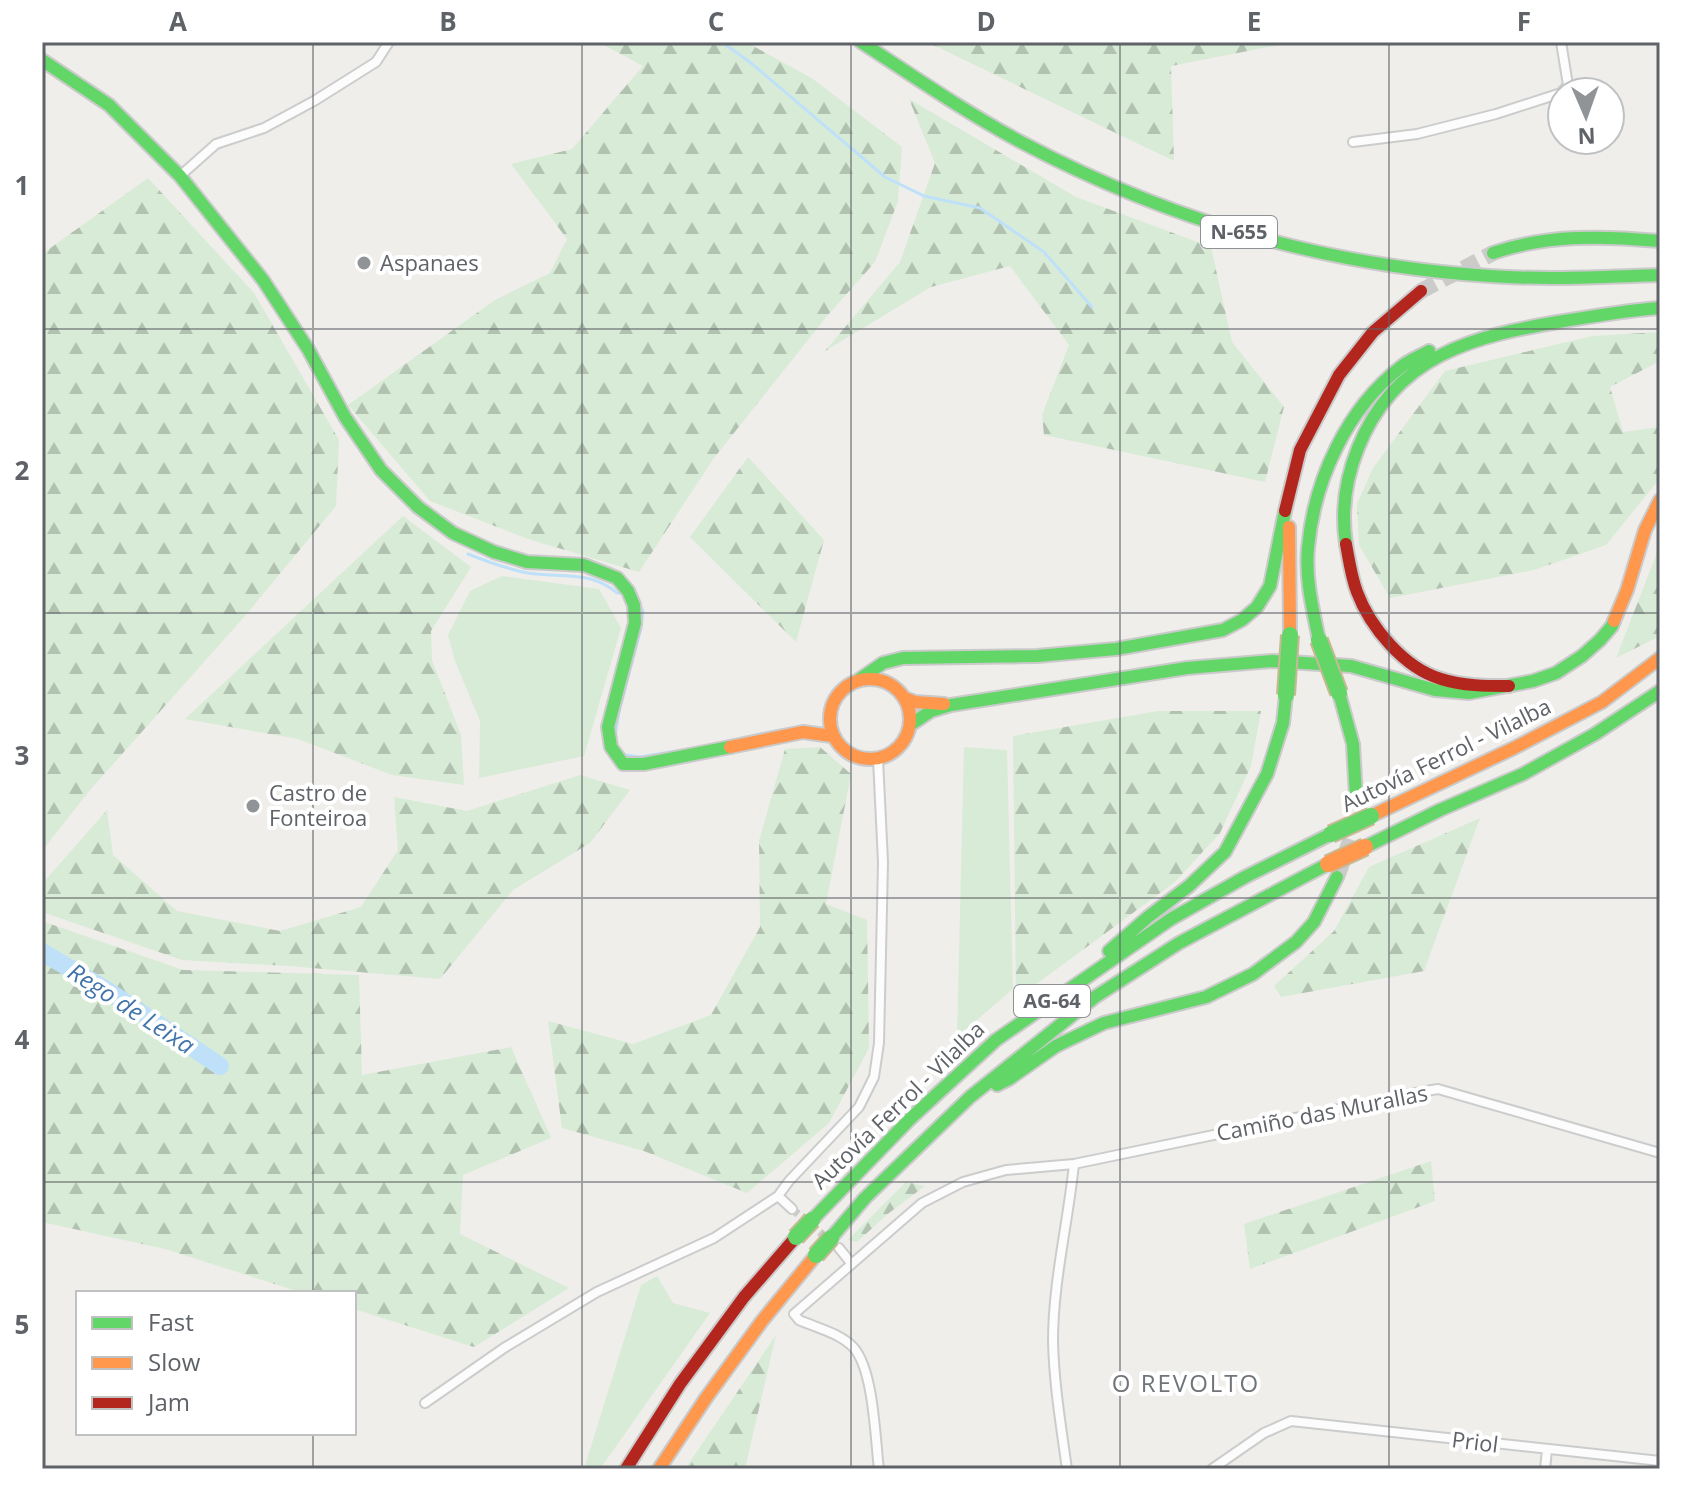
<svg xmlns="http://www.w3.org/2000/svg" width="1702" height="1511" font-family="'Open Sans',sans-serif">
<defs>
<pattern id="forest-firs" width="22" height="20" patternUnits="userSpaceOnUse" patternTransform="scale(2)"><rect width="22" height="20" fill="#d8ebd6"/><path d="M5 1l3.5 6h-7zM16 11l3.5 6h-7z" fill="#b2c2b1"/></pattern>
</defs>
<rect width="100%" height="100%" fill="#efeeea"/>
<path fill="#d8ebd6" d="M502 576 599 589 621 628 584 756 479 778 480 721 455 661 448 635 470 591Z
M964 747 1007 750 1013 989 957 1037Z
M657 1276 673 1303 710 1313 600 1469H584L641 1285Z"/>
<path fill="url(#forest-firs)" d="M598 42H746L813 79 902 147 898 201 875 262 827 316 714 458 639 572 528 539 430 501 348 405 495 300 550 273 567 239 511 164 572 149 643 66Z
M927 42H1294L1171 66 1174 161Z
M909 99 1076 197 1211 247 1232 342 1284 407 1265 482 1044 435 1042 415 1069 345 1010 266 931 287 825 351 900 262 935 163Z
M148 178 254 293 339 440 336 506 245 616 90 790 42 851V254Z
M1660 332V361L1610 387 1623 432 1660 427V478L1606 545 1534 570 1390 598 1359 545 1357 504 1373 468 1445 371 1592 336Z
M748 457 824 540 796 642 690 537Z
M403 516 471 567 431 631 432 660 461 735 464 785 392 775 298 739 185 719Z
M1660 545V634L1656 638 1616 658Z
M1158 711H1261L1251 766 1220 833 1175 882 1016 999 1013 736Z
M820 747 851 774 826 904 867 920 869 1048 829 1123 747 1193 644 1151 562 1128 548 1021 633 1044 711 1015 760 927 759 841 785 749Z
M580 775 630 790 590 843 513 890 440 979 289 966 182 960 42 912V884L107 810 113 855 177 911 280 931 361 907 398 850 394 797 467 811Z
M1480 818 1424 971 1281 997 1274 986 1334 931 1369 867Z
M42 921 183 970 359 975 362 1075 511 1047 551 1138 463 1175 460 1234 569 1288 474 1347 354 1309V1293H303L165 1249 42 1222Z
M1431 1161 1435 1201 1250 1269 1244 1224Z
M906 1182 925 1186 889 1213 857 1242 848 1240Z
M776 1335 745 1469H685Z"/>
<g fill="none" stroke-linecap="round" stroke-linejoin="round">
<path stroke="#bfe0f9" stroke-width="3" d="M722 42 751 63 885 177 924 196 980 208 1044 252 1092 307
M468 554C488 562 507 569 528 573 560 578 591 570 617 593H622
M634 591 643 611 641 628 619 712 615 737 617 746 625 755 640 757 688 749
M715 744 781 730"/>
<path stroke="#bfe0f9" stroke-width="18" d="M42 952 108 991 220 1066"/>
<path stroke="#cbcbca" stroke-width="8" stroke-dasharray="8 4" stroke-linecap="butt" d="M792 1209 839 1248"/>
<path stroke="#cbcbca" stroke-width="16" stroke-dasharray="16 8" stroke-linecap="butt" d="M1421 291 1493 253
M1337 877 1351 838 1356 797"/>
<defs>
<path id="street" d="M1353 142 1417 134 1496 114 1561 93 1568 85 1561 42
M180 176 216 144 264 128 314 101 376 62 389 42
M778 1196 792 1209
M839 1248 851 1263
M425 1403 504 1348 597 1292 714 1238 778 1196 789 1181 859 1107 874 1077 879 1043 883 862 878 759
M879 1469C875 1438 874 1372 854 1348 840 1333 817 1328 799 1320L794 1314 922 1203 963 1182 1006 1170 1074 1164 1420 1092 1438 1089 1660 1153
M1067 1469C1061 1426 1054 1384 1053 1341 1053 1282 1068 1223 1074 1164
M1212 1469 1264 1433 1291 1421 1660 1461
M1545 1469 1547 1450"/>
<path id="fast" d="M861 42C913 76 965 112 1021 142 1166 219 1325 266 1490 276 1547 280 1603 277 1660 275
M42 60 109 105 180 176 263 280 308 349 345 417 381 470 418 507 453 533 494 552 527 562 584 565 617 578 628 591 634 605 635 623 608 727 611 747 623 764H644L730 747
M1493 253C1548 234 1603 236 1660 241
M1346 544C1341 511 1346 478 1358 448 1395 355 1473 336 1564 321 1596 316 1628 310 1660 308
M1319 640C1313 610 1305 579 1308 548 1314 480 1347 408 1402 366 1410 360 1420 356 1429 351
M860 679 883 663 903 658 1037 656 1116 649 1223 630 1242 620 1257 607 1270 586 1285 511
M1339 693 1353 744 1356 797
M910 725 931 711 951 705 1187 668 1273 661 1351 666 1435 690 1469 693 1533 681 1556 673 1582 656 1600 640 1612 626 1614 621
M1365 847 1440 810 1523 774 1595 734 1660 691
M1109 951 1148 917 1189 886 1225 852 1267 774 1283 723 1286 695
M997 1085 1009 1079 1056 1046 1104 1023 1206 997 1253 974 1296 942 1314 922 1337 877
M812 1220 911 1118 996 1040 1171 919 1245 877 1331 834
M831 1238 865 1198 970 1097 1095 997 1179 943 1328 864"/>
<path id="slow" d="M1289 527 1290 635
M1614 621 1627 590 1645 530 1660 500
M830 719a40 40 0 1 1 80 0a40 40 0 1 1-80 0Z
M904 698 915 702 944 704
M730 747 803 732 832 736
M1371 816 1514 748 1602 702 1660 658
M659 1469 706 1398 762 1321 816 1255"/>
<path id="jam" d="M1285 511 1300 450 1339 375 1373 332 1421 291
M1346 544C1349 560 1351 576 1357 592 1370 627 1404 668 1441 679 1463 686 1486 686 1509 686
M626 1469 680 1384 744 1297 796 1237"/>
</defs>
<use href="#street" stroke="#cbcccc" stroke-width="12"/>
<use href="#fast" stroke="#cacacb" stroke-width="16"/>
<use href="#slow" stroke="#cacacb" stroke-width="16"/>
<use href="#jam" stroke="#cacacb" stroke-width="16"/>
<use href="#street" stroke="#fdfcfc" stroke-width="8"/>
<use href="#fast" stroke="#63d668" stroke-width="12"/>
<use href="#slow" stroke="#ff974d" stroke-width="12"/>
<use href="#jam" stroke="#b3261e" stroke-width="12"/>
<defs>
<path id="fast-bridge" d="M1319 640 1339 693
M1286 695 1290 635
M1331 834 1371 816
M796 1237 812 1220
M816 1255 831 1238"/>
<path id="slow-bridge" d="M1328 864 1365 847"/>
</defs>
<use href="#fast-bridge" stroke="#c8b996" stroke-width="20" stroke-linecap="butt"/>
<use href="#slow-bridge" stroke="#c8b996" stroke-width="20" stroke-linecap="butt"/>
<use href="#fast-bridge" stroke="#63d668" stroke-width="16"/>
<use href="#slow-bridge" stroke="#ff974d" stroke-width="16"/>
</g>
<path fill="none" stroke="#5f6368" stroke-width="2" stroke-opacity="0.55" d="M313 42V1293M582 42V1469M851 42V1469M1120 42V1469M1389 42V1469M42 329H1660M42 613H1660M42 898H1660M42 1182H1660M313 1433V1469"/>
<g fill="#919496" stroke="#fff" stroke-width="3">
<circle cx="364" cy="263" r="8"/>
<circle cx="253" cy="806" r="8"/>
</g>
<g text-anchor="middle" stroke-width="8" stroke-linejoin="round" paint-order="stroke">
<g fill="#fff" stroke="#8f9295" stroke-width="2">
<rect x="1201" y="216" width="76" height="32" rx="6"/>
<rect x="1014" y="985" width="76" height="32" rx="6"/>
</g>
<g font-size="20" font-weight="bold" fill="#5f6368">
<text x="1239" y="239">N-655</text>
<text x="1052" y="1008">AG-64</text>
</g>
<g font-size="22" fill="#5f6368" stroke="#fff" text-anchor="start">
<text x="380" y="271">Aspanaes</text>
<text x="269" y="801">Castro de<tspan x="269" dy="25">Fonteiroa</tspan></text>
</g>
<g font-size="22" fill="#5f6368" stroke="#fff">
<text transform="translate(1446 755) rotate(-26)" y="8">Autovía Ferrol - Vilalba</text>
<text transform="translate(898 1105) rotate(-44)" y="8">Autovía Ferrol - Vilalba</text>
<text transform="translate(1322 1113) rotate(-11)" y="8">Camiño das Murallas</text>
<text transform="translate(1475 1442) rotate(7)" y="8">Priol</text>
</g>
<g font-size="24" font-style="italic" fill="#4174aa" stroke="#fff">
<text transform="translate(131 1009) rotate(33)" y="8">Rego de Leixa</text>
</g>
<g font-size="24" letter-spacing="2" fill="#70757a" stroke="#fff">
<text x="1186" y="1392">O REVOLTO</text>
</g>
</g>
<rect width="1702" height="1511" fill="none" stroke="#ffffff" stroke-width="88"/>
<rect x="76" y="1291" width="280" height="144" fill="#ffffff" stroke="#bfc1c3" stroke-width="2"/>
<rect x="92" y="1317" width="40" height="12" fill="#63d668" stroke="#bfc1c3" stroke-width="2"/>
<text x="148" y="1331" font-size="24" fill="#5f6368">Fast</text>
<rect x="92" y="1357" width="40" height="12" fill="#ff974d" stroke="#bfc1c3" stroke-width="2"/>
<text x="148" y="1371" font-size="24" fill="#5f6368">Slow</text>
<rect x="92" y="1397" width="40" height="12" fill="#b3261e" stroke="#bfc1c3" stroke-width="2"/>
<text x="148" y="1411" font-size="24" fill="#5f6368">Jam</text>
<g transform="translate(1586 116) rotate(178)"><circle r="38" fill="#ffffff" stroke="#bfc1c3" stroke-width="2"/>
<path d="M0-6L14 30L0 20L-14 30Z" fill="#919496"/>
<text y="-12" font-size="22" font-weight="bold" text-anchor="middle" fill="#5f6368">N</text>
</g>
<rect x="44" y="44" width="1614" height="1423" fill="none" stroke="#5f6368" stroke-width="3"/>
<g font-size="26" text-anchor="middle" font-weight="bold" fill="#5f6368">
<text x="178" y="31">A</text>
<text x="448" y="31">B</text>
<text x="716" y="31">C</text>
<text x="986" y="31">D</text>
<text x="1254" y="31">E</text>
<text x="1524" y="31">F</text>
<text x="22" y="195">1</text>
<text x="22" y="480">2</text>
<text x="22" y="765">3</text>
<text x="22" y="1049">4</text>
<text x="22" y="1334">5</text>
</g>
</svg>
